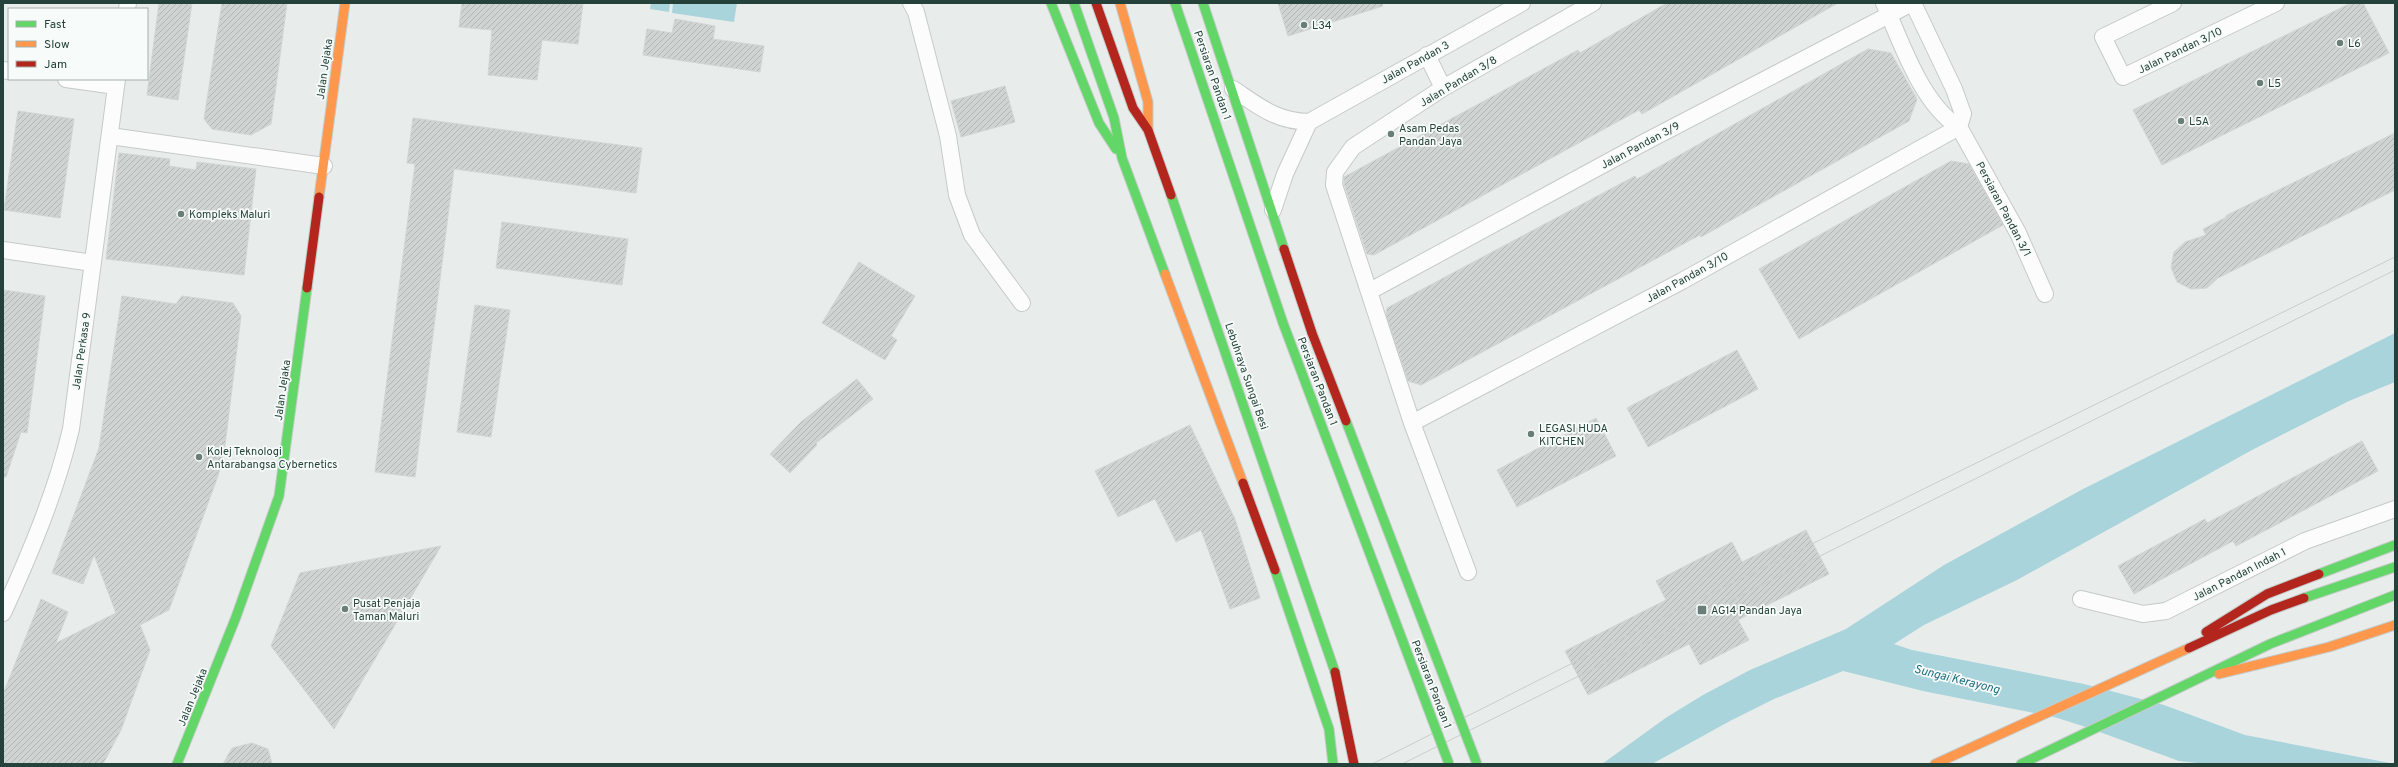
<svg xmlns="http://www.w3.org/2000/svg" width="2398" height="767" font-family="Overpass,sans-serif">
<defs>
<pattern id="building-hatch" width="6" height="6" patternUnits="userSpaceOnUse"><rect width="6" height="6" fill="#cfd4d2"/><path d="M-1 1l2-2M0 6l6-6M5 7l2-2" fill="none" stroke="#b2b7b5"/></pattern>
</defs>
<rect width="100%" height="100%" fill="#e8edeb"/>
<path fill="#a9d4db" d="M651 3H670L669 12 650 9Z
M673 3H737L734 22 672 13Z
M2395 333V382L2349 401 2252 450 2017 580 1924 625 1894 644 1912 650 2084 684 2164 705 2245 735 2395 764H2207L2179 761 2086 727 2054 717 1923 691 1843 671 1774 699 1730 721 1652 764H1602L1667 717 1703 695 1750 670 1846 629 1944 565 2083 489Z"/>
<path fill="url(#building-hatch)" stroke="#d1d6d4" d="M159 3H192L178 100 147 95Z
M222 3H287L271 124 251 135 212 129 204 119Z
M462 3H583L578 44 542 40 537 80 488 75 492 30 459 27Z
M1278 3H1382L1383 6 1288 36Z
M1667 3H1838L1642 114 1639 110 1374 255 1367 254 1344 184V177L1578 50 1580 53Z
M2351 3H2363L2389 53 2162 165 2133 110Z
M675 19 715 26 713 39 764 46 760 72 643 55 647 29 672 33Z
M1868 49 1891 53 1917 99 1909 121 1701 237 1700 235 1421 385 1408 381 1386 315 1387 308 1635 176 1637 179Z
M1005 86 1015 122 961 137 951 101Z
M18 111 74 119 60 218 4 210Z
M413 118 642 148 636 193 454 169 415 477 375 472 415 164 407 163Z
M2395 133V190L2218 278 2207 288 2191 289 2177 282 2171 267 2174 252 2185 242 2206 235 2203 229 2225 218 2227 215Z
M119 153 170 159 169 166 196 170 197 162 256 169 244 275 106 259Z
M1951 161 1969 164 2003 225 1799 339 1759 269Z
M502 222 628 239 622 285 496 268Z
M859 262 915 296 891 336 897 340 885 360 822 323Z
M3 290 45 296 27 433 21 432 6 477H3Z
M122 296 176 304 182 296 233 303 241 316 225 445 218 476 169 610 140 625 150 650 121 730 103 764H3V694L41 599 68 612 56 643 116 613 94 555 83 584 52 573 99 448Z
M475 305 510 310 491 437 457 432Z
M1737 350 1758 389 1648 447 1627 408Z
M857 379 873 399 816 443 817 445 790 473 770 454 802 421Z
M1596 418 1616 456 1517 507 1497 470Z
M1190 425 1235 519 1260 598 1230 609 1201 530 1176 542 1155 499 1118 517 1095 471Z
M2362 441 2378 471 2236 546 2233 541 2134 594 2118 566 2205 519 2207 523Z
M1806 530 1829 574 1738 620 1749 640 1700 665 1689 644 1588 695 1565 651 1666 600 1656 581 1732 542 1742 562Z
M441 546 334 729 271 646 300 573Z
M252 743 268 749 272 764H223L232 748Z"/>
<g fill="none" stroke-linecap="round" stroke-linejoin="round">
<defs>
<path id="street" d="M911 3 916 12 948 136 957 195 972 235 1022 303
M1884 3C1901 42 1922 105 1959 127L2018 233 2045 294
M1913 3 1954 89 1963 114 1959 127
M2173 3 2103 37 2123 77 2276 3
M127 9 128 3
M1427 55 1443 88
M3 70 9 71
M66 79 116 86
M1233 89C1260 107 1276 121 1309 122L1522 3
M110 136 324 166
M1273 210 1285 174 1309 122
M3 250 93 263
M1370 291 1643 143 1912 3
M1412 423 1682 281 1959 127
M1468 572 1412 423 1334 185 1335 172 1353 147 1443 88 1593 3
M2081 599 2143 614 2166 611 2305 541 2395 509
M3 613C30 554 56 492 71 429L117 79"/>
<path id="fast" d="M1051 3 1099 123 1116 149
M1074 3 1114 118 1122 158 1165 274
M1175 3 1283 323
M1203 3 1284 249
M1171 195 1335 672
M1275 570 1329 729 1333 764
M2319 574 2395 545
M2304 598 2395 567
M177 764 236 617 279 496 307 288
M2021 764 2270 644 2395 595"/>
<path id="slow" d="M1120 3 1148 102V130
M319 197 345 3
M1165 274 1243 483
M2219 674 2329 647 2395 625
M1935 764 2189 648"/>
<path id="jam" d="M1096 3 1133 108 1148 130 1171 195
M1284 249 1312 333
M307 288 319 197
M1243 483 1275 570
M2206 632 2267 594 2319 574
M2189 648 2271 610 2304 598
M1335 672 1354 764"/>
</defs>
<use href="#street" stroke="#c5cac8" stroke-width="18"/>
<use href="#fast" stroke="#c3cbc8" stroke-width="11"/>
<use href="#slow" stroke="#c3cbc8" stroke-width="11"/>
<use href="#jam" stroke="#c3cbc8" stroke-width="11"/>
<use href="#street" stroke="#fcfcfc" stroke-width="16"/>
<use href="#fast" stroke="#63d668" stroke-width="9"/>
<use href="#slow" stroke="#ff974d" stroke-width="9"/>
<use href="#jam" stroke="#b3261e" stroke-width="9"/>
<path stroke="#c9cdcc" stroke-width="1" d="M1372 764 1704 597 2395 257
M1402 764 2395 270"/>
<defs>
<path id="fast-bridge" d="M1283 323 1449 764
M1346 421 1477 764"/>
<path id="jam-bridge" d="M1312 333 1346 421"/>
</defs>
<use href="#fast-bridge" stroke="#c3cbc8" stroke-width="11" stroke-linecap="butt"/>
<use href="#jam-bridge" stroke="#c3cbc8" stroke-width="11" stroke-linecap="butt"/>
<use href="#fast-bridge" stroke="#63d668" stroke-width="9"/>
<use href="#jam-bridge" stroke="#b3261e" stroke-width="9"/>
</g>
<g fill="#697e78" stroke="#f7fbf9" stroke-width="1.5">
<circle cx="1304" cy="25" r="4"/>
<circle cx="2340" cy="43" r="4"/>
<circle cx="2260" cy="83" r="4"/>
<circle cx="2181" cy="121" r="4"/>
<circle cx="1391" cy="134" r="4"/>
<circle cx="181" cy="214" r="4"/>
<circle cx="1531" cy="434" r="4"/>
<circle cx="199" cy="457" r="4"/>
<circle cx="345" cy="609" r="4"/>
<rect x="1697" y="605" width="10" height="10" rx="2"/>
</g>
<g text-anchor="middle" stroke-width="3.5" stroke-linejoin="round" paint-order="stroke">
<g font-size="11" fill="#24423a" stroke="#f7fbf9" text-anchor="start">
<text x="1312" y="29">L34</text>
<text x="2348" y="47">L6</text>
<text x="2268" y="87">L5</text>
<text x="2189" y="125">L5A</text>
<text x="1399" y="132">Asam Pedas<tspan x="1399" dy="13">Pandan Jaya</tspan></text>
<text x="189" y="218">Kompleks Maluri</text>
<text x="1539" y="432">LEGASI HUDA<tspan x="1539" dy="13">KITCHEN</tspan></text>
<text x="207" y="455">Kolej Teknologi<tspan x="207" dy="13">Antarabangsa Cybernetics</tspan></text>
<text x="353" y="607">Pusat Penjaja<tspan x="353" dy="13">Taman Maluri</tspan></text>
<text x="1711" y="614">AG14 Pandan Jaya</text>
</g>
<g font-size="11" fill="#24423a" stroke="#f7fbf9">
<text transform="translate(2180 50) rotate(-26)" y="4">Jalan Pandan 3/10</text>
<text transform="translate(1415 62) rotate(-29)" y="4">Jalan Pandan 3</text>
<text transform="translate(324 69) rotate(-82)" y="4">Jalan Jejaka</text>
<text transform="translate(1213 75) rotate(71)" y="4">Persiaran Pandan 1</text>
<text transform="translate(1458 81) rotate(-31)" y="4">Jalan Pandan 3/8</text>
<text transform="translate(1640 145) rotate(-28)" y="4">Jalan Pandan 3/9</text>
<text transform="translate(2004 209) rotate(62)" y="4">Persiaran Pandan 3/1</text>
<text transform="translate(1687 277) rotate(-29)" y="4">Jalan Pandan 3/10</text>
<text transform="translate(81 351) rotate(-82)" y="4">Jalan Perkasa 9</text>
<text transform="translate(1247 376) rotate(71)" y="4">Lebuhraya Sungai Besi</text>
<text transform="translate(1318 381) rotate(69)" y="4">Persiaran Pandan 1</text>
<text transform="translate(282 390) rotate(-82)" y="4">Jalan Jejaka</text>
<text transform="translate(2239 574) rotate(-27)" y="4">Jalan Pandan Indah 1</text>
<text transform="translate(1432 684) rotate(69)" y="4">Persiaran Pandan 1</text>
<text transform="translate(192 697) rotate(-68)" y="4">Jalan Jejaka</text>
</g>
<g font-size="12" font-style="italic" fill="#1c6f80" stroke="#f7fbf9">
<text transform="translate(1957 679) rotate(14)" y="4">Sungai Kerayong</text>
</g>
</g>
<rect width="2398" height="767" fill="none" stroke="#24423a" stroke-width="8"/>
<rect x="8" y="8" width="140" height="72" fill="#f7fbf9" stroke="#a3b1ad"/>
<rect x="16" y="21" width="20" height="6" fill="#63d668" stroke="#a3b1ad"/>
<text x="44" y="28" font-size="12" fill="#24423a">Fast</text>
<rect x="16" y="41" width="20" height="6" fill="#ff974d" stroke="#a3b1ad"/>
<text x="44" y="48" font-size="12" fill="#24423a">Slow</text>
<rect x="16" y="61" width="20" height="6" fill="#b3261e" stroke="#a3b1ad"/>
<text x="44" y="68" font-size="12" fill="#24423a">Jam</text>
</svg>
